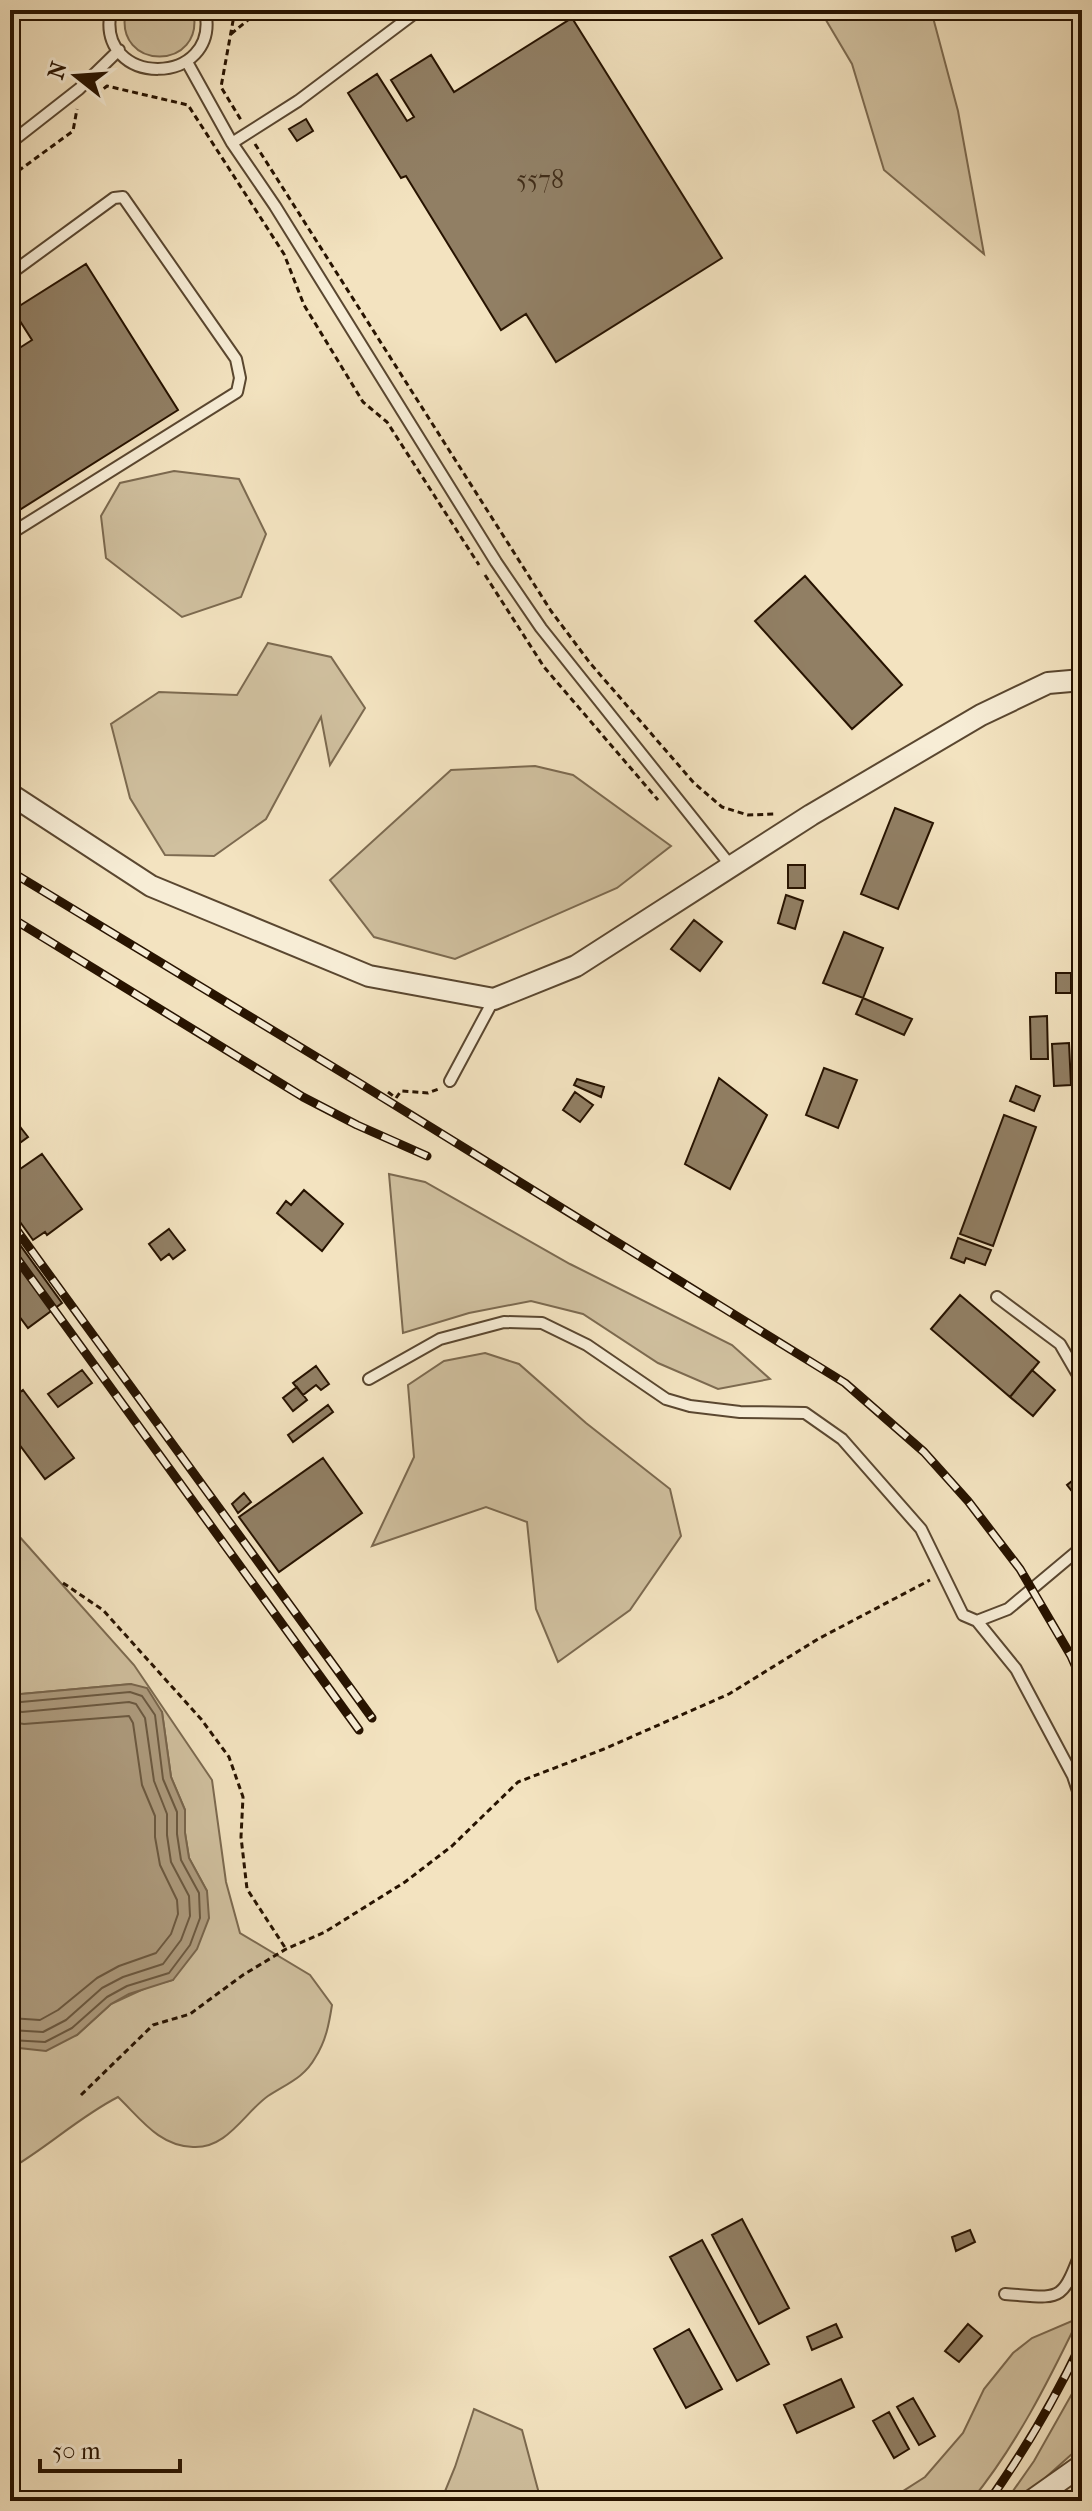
<svg xmlns="http://www.w3.org/2000/svg" width="1092" height="2511" font-family="'IM FELL French Canon',serif">
<rect width="100%" height="100%" fill="#f3e3c0"/>
<filter id="stains"><feTurbulence type="fractalNoise" baseFrequency=".0025" numOctaves="4"/><feColorMatrix values="0 0 0 0 .2 0 0 0 0 .09 0 0 0 0 .02 0 0 0 .5 -.17"/></filter>
<radialGradient id="worn" r=".72"><stop offset=".6" stop-color="#630" stop-opacity="0"/><stop offset="1" stop-color="#630" stop-opacity=".3"/></radialGradient>
<path fill="#d0c09f" stroke="#7c6a50" stroke-width="2" d="M126 10H193C207 72 112 72 126 10Z
M820 10H931L958 111 984 254 884 170 852 64Z
M174 471 239 479 266 534 241 597 182 617 106 558 101 516 120 483Z
M268 643 331 657 365 708 330 765 321 717 266 819 214 856 165 855 130 798 111 724 159 692 237 695Z
M535 766 573 775 671 846 617 888 455 959 374 937 330 880 451 770Z
M389 1174 425 1182 570 1264 732 1345 770 1379 718 1389 658 1363 583 1314 531 1301 469 1313 403 1333Z
M485 1353 519 1364 586 1423 670 1489 681 1536 630 1610 558 1662 536 1609 527 1522 486 1507 372 1546 414 1457 408 1385 444 1361Z
M10 1526 134 1665 212 1780 226 1882 240 1933 310 1975 332 2005C329 2024 326 2041 315 2058 304 2078 286 2084 268 2096 244 2113 227 2149 193 2147 159 2146 141 2119 118 2097 79 2117 48 2147 10 2169V2047L17 2049 77 2035 111 2004 150 1986 173 1980 207 1891 189 1858 185 1833V1810L171 1777 162 1712 131 1684 21 1694 16 1692 10 1665Z
M1079 2318C1048 2382 1016 2446 971 2501H867L903 2491 925 2477 963 2433 984 2389 1013 2353 1032 2338Z
M1082 2376V2445L1045 2478 1051 2495 1055 2501H1006L1034 2461Z
M474 2409 522 2430 541 2501H441L455 2467Z"/>
<path fill="#ae9c7f" stroke="#78654c" stroke-width="2" d="M10 1665 16 1692 21 1694 131 1684 147 1688 162 1712 171 1777 185 1810V1833L189 1858 207 1891 209 1918 197 1949 173 1980 129 1994 111 2004 77 2035 46 2051 10 2047Z"/>
<g fill="none" stroke-linecap="round" stroke-linejoin="round">
<path stroke="#6a5840" stroke-width="2" d="M10 1697 21 1702 130 1692 142 1696 155 1715 163 1779 177 1812V1834L181 1860 199 1893 200 1918 190 1945 169 1973 127 1986 107 1997 72 2028 45 2042 10 2040
M10 1709 22 1712 129 1702 136 1704 145 1718 154 1781 167 1814V1835L171 1862 189 1896 190 1916 181 1940 163 1964 123 1977 102 1988 66 2020 43 2032 10 2030
M10 1722 24 1724 129 1716 133 1723 142 1785 155 1816V1837L160 1865 177 1900 178 1914 171 1934 156 1953 119 1966 97 1978 58 2010 40 2020 10 2018"/>
</g>
<path fill="#917f64" stroke="#271300" stroke-width="2" d="M572 18 722 258 556 362 526 314 501 330 406 176 401 178 348 93 377 74 407 121 414 117 391 80 431 55 454 92Z
M306 119 313 131 297 141 289 129Z
M86 264 178 410 10 516V354L32 340 13 310Z
M805 576 902 685 852 729 755 621Z
M895 808 933 823 898 909 861 894Z
M788 865H805V888H788Z
M786 895 803 901 795 929 778 923Z
M694 920 722 942 700 971 671 949Z
M844 932 883 948 863 998 823 983Z
M1056 973H1071V993H1056Z
M863 998 912 1019 904 1035 856 1014Z
M1047 1016 1048 1059H1031L1030 1017Z
M1069 1043 1071 1085 1054 1086 1052 1044Z
M824 1068 857 1080 838 1128 806 1115Z
M719 1078 767 1115 730 1189 685 1164Z
M577 1079 604 1087 601 1097 574 1085Z
M1016 1086 1040 1096 1034 1111 1010 1101Z
M575 1092 593 1105 580 1122 563 1110Z
M1004 1115 1036 1127 993 1246 960 1234Z
M21 1128 28 1137 10 1150V1130L13 1134Z
M42 1154 82 1209 47 1235 45 1232 33 1240 10 1208V1176Z
M304 1190 343 1224 322 1251 277 1213 286 1201 291 1205Z
M169 1229 185 1250 173 1259 169 1254 161 1260 149 1244Z
M10 1231 62 1303 28 1328 10 1304Z
M958 1238 991 1250 985 1265 966 1258 964 1263 951 1258Z
M960 1295 1039 1362 1010 1397 931 1329Z
M316 1366 329 1384 321 1390 316 1385 303 1395 293 1383Z
M82 1370 92 1383 58 1407 48 1394Z
M1032 1370 1055 1390 1033 1416 1010 1397Z
M297 1387 307 1400 293 1411 283 1398Z
M23 1390 74 1458 45 1479 10 1432V1400Z
M328 1405 333 1412 293 1442 288 1435Z
M323 1458 362 1513 279 1572 239 1517Z
M1082 1473V1504L1067 1485Z
M244 1493 251 1502 238 1513 232 1504Z
M742 2219 789 2308 759 2324 712 2235Z
M970 2230 975 2242 956 2251 952 2237Z
M702 2240 769 2364 737 2381 670 2257Z
M836 2324 842 2337 812 2350 807 2337Z
M968 2324 982 2336 959 2362 945 2351Z
M689 2329 722 2389 686 2408 654 2349Z
M841 2379 854 2407 797 2433 784 2405Z
M913 2398 935 2436 919 2445 897 2407Z
M889 2412 909 2449 894 2458 873 2421Z"/>
<g fill="none" stroke-linecap="round" stroke-linejoin="round">
<defs>
<path id="lane" d="M111 10C94 89 222 88 205 10
M187 62 232 143 275 206 496 562 541 628 731 866
M10 143 79 89 119 50
M232 143 298 101 419 10
M10 274 114 198 123 197 236 359 240 378 237 392 10 534
M450 1081 494 999
M997 1297 1060 1344 1082 1382
M369 1379 440 1339 504 1322 542 1323 587 1345 666 1399 690 1406 740 1412 805 1413 842 1439 921 1529 963 1615 977 1621 1008 1609 1082 1547
M977 1621 1016 1669 1073 1776 1082 1803
M1005 2294C1062 2298 1061 2304 1082 2249"/>
<path id="street" d="M10 794 151 886 369 976 494 999 576 966 811 815 981 715 1048 683 1082 680
M1031 2501 1082 2465"/>
</defs>
<use href="#lane" stroke="#5a4730" stroke-width="14"/>
<use href="#street" stroke="#5a4730" stroke-width="24"/>
<path stroke="#271300" stroke-width="3" stroke-dasharray="6 4" stroke-linecap="butt" d="M235 10 221 87 241 120
M231 34 260 10
M96 95 107 86 188 105 284 254 304 305 363 402 387 422 479 565
M255 144 551 611 590 663 694 783 722 807 748 815 775 814
M10 177 73 131 77 109
M485 575 544 667 658 800
M388 1092 396 1098 401 1091 428 1093 441 1088
M63 1583 103 1610 201 1719 229 1757 243 1797 241 1837 247 1889 286 1949
M81 2095 153 2025 190 2014 243 1975 286 1949 325 1932 405 1882 452 1846 518 1782 604 1749 729 1694 818 1639 930 1580
M1072 2301 1082 2306"/>
<use href="#lane" stroke="#f7edd6" stroke-width="10"/>
<use href="#street" stroke="#f7edd6" stroke-width="20"/>
<defs>
<path id="rail" d="M10 871 356 1081 845 1383 924 1452 968 1501 1020 1569 1071 1656 1082 1681
M10 917 303 1097 357 1125 427 1156
M10 1221 372 1718
M10 1249 359 1730
M989 2501C1025 2450 1055 2399 1082 2342"/>
</defs>
<use href="#rail" stroke="#271300" stroke-width="9"/>
<use href="#rail" stroke="#f7edd6" stroke-width="6" stroke-dasharray="18" stroke-linecap="butt"/>
</g>
<g text-anchor="middle" stroke-width="8" stroke-linejoin="round" paint-order="stroke">
<g font-size="26" fill="#422e19">
<text x="540" y="188">5578</text>
</g>
</g>
<rect width="1092" height="2511" fill="none" stroke="#f3e3c0" stroke-width="40"/>
<rect x="12" y="12" width="1068" height="2487" fill="none" stroke="#271300" stroke-width="4"/>
<rect x="20" y="20" width="1052" height="2471" fill="none" stroke="#271300" stroke-width="2"/>
<g transform="translate(76 76) rotate(287)" stroke="#f7edd6" stroke-width="6" paint-order="stroke">
<path d="M0-6L14 30L0 20L-14 30Z" fill="#271300"/>
<text y="-12" font-size="22" font-weight="bold" text-anchor="middle" fill="#271300">N</text>
</g>
<path d="M40 2459v12h140v-12" fill="none" stroke="#271300" stroke-width="4"/>
<text x="52" y="2459" font-size="24" fill="#271300" stroke="#f7edd6" stroke-width="6" paint-order="stroke">50 m</text>
<rect width="100%" height="100%" filter="url(#stains)"/>
<rect width="100%" height="100%" fill="url(#worn)"/>
</svg>
